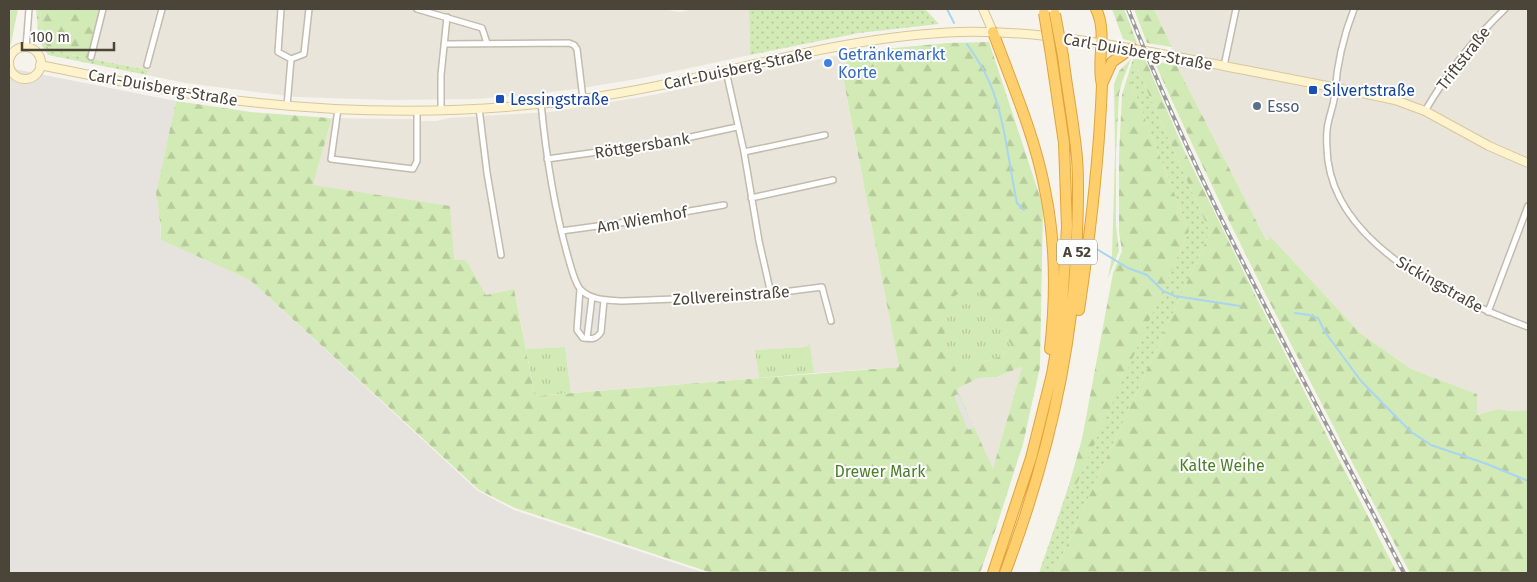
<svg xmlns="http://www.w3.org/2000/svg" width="1537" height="582" font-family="'Fira Sans',sans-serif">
<defs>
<pattern id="grass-dots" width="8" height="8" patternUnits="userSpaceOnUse" patternTransform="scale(1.25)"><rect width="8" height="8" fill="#d2eab5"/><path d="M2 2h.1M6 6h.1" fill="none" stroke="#b6ca9c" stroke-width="1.8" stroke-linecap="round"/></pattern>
<pattern id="forest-firs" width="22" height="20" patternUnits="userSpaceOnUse" patternTransform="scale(1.25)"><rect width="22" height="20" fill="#d2eab5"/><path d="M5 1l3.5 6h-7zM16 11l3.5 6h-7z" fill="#b6ca9c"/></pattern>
<pattern id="park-tufts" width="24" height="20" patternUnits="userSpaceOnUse" patternTransform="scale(1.25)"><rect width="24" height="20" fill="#d2eab5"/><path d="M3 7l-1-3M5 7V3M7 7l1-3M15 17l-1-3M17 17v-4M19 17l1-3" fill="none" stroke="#b6ca9c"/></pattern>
</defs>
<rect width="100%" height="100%" fill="#f6f3ec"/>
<path fill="#eae5da" d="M101 9H659L680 12 695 9H749L750 55 643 78 576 89 526 95 476 99 388 100 297 97 185 83 147 75 148 70 87 58Z
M1154 9H1528V410L1510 411 1498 409 1477 415V394L1411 369 1360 333 1270 236V239L1266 240 1171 54 1172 47Z
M844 54 847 72 842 73 899 367 814 373 810 345 806 347 755 350 759 378 571 393 565 347 526 349 514 289 486 295 466 260H453L313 185 331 121 329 118 411 119 420 121H437L448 118 550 112 653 95Z
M1022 367 993 470 957 389 978 378 996 377Z"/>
<path fill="#e6e2dd" d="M9 68 176 101 156 193 160 217 161 240 250 280 478 491 514 510 705 573H9Z"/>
<path fill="url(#grass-dots)" d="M36 9H40L42 39 51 51 148 70 147 75 48 55 39 41Z
M749 9H925L939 24 859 33 750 55Z
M1133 59 1210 232 1054 573H1039L1069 485 1073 490 1189 231 1128 75Z"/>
<path fill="url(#forest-firs)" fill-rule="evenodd" d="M9 9H18L11 44 9 47Z
M40 9H101L87 58 51 51 42 39Z
M1112 9H1124L1137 43 1123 39Z
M1134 9H1154L1172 47 1147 43Z
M989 42 1043 206 1040 367 1023 444 997 525 980 573H712L515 508 479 490 250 280 161 240V228L156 193 176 101 251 112 329 118 331 121 313 185 450 206 454 260H466L486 295 514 289 535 396 899 367 842 72 847 71 844 54 874 49H883L948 43ZM1005 337 1013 347 1006 351 1004 355 984 362ZM1022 367 993 469 957 389 978 378 996 377Z
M1131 59 1122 82 1119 94 1116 153V225L1119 251 1108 278 1112 256 1115 153 1114 84 1119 71Z
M1133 59H1145L1184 150 1254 293 1397 573H1054L1210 232Z
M1154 61 1177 66 1266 240 1270 239 1269 235 1360 333 1411 369 1477 394V415L1498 409 1510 411 1528 410V573H1410C1322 404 1232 236 1154 61Z
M1128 75 1189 231 1074 490 1069 485 1082 439 1113 273 1122 251 1119 232V156L1122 95Z"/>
<path fill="url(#park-tufts)" d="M974 284 1005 337 1013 347 1006 351 1004 355 984 362 967 376 959 380 944 337 950 299Z
M810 344 814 373 759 378 755 350 806 347Z
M565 347 571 393 535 396 526 349Z"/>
<path fill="#e5e3e0" d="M589 302 587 328 583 332 581 330 582 328 580 325V308Z
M593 303 601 312 598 329 595 326 592 332 590 330Z
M958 394 974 427 968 430 954 396Z"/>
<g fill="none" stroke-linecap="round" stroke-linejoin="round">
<path stroke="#a9d4f2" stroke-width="2" d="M947 9 954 23
M967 44C977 58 987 74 993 91 1006 127 1009 166 1017 203L1024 210
M1095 248 1128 268 1147 275 1163 291 1175 296 1240 306
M1295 313 1309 315 1318 318 1325 332 1361 381 1410 431 1431 445 1487 464 1528 481"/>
<defs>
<path id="street" d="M281 9 278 52 291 59 304 54 309 9
M417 9 482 28 487 43
M1354 9C1343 37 1337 63 1335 93 1334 106 1328 118 1327 130 1326 140 1327 151 1328 161 1340 249 1455 300 1528 327
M444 44 569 43 574 45 577 49 583 99
M26 48 29 9
M91 57 103 9
M147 65 162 9
M1224 66 1236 9
M726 71 744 152 759 241 771 294
M541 103C546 156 554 207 568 257 571 267 574 281 580 289 591 301 609 300 623 301L753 296 822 287 831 321
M287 106 291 59
M479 108 487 173 501 255
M338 109 331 159 413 169 417 161V110
M441 109V75L447 17
M1425 111C1448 72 1472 40 1505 9
M744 152 825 135
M547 159 663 143 737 127
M751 198 833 180
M561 231 627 222 724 205
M580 289 577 330 583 338C591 339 596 340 601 332L604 300
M1488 312 1528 206
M587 338 592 297"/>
<path id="secondary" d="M983 9 993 32
M9 63a16 16 0 1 1 32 0a16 16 0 1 1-32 0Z
M40 65C110 79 180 95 250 102 359 114 472 114 581 99 708 82 831 36 960 32 1041 30 1120 46 1199 61 1264 74 1330 86 1395 100L1425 111 1489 146 1528 163"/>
<path id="highway" d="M993 32C1012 84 1035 136 1045 190 1056 243 1056 296 1050 349
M1103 82 1112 62 1132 48
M1079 310C1090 236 1099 161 1102 85 1096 60 1108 33 1096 9
M993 573 1031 458 1052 374 1061 322 1067 227 1064 143 1051 55
M1005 573C1046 464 1074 351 1077 234 1078 209 1079 183 1077 158 1074 124 1067 90 1063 56"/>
</defs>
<use href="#street" stroke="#c2bbae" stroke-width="8"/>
<use href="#secondary" stroke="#d6c79b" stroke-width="10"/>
<use href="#highway" stroke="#e0a43c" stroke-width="12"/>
<use href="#street" stroke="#fff" stroke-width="5"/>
<use href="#secondary" stroke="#fff3cd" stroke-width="8"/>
<use href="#highway" stroke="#ffcf6e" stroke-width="10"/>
<defs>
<path id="rail" d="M1128 9C1205 204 1308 387 1404 573"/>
</defs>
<use href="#rail" stroke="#9a9a9a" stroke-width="4"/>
<use href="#rail" stroke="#fff" stroke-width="2" stroke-dasharray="5.5" stroke-linecap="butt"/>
<defs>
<path id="highway-bridge" d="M1044 13 1051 55
M1055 14 1063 56"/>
</defs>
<use href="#highway-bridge" stroke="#e0a43c" stroke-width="12" stroke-linecap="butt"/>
<use href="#highway-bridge" stroke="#ffcf6e" stroke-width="10"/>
</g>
<circle fill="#3f7fe0" stroke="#fff" stroke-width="2" cx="828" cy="63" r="5"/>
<g fill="#1a4fb4" stroke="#fff" stroke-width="2">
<rect x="1308" y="85" width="10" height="10" rx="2.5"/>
<rect x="495" y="94" width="10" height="10" rx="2.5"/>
</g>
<circle fill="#5c6f8a" stroke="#fff" stroke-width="2" cx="1257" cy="106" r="5"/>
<g text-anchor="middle" stroke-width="4" stroke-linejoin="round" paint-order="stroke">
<rect fill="#fff" stroke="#817c74" stroke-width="1" x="1057" y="239.5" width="40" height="25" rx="4"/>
<g font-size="15" font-weight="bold" fill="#4b4439">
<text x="1077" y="257">A 52</text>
</g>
<g font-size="16" fill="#4b4439" stroke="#fff">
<text transform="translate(1138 51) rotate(10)" y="6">Carl-Duisberg-Straße</text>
<text transform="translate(1463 58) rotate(-52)" y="6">Triftstraße</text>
<text transform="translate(738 68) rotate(-12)" y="6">Carl-Duisberg-Straße</text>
<text transform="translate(163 87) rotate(10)" y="6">Carl-Duisberg-Straße</text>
<text transform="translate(642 145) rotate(-9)" y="6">Röttgersbank</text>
<text transform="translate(642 219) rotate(-10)" y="6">Am Wiemhof</text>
<text transform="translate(1440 284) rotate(30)" y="6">Sickingstraße</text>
<text transform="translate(731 295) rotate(-4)" y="6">Zollvereinstraße</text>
</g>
<g font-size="16" fill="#366cbe" stroke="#fff" text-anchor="start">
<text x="838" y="60">Getränkemarkt<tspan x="838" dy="18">Korte</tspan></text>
</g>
<g font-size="16" fill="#164399" stroke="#fff" text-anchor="start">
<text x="1323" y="96">Silvertstraße</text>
<text x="510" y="105">Lessingstraße</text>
</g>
<g font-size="16" fill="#4e5e75" stroke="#fff" text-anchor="start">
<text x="1267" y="112">Esso</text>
</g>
<g font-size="16" fill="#4a7f2a" stroke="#fff">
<text x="1222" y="471">Kalte Weihe</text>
<text x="880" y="477">Drewer Mark</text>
</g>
</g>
<rect width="1537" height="582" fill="none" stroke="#4b4439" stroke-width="20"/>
<path d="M22 42v8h92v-8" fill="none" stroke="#4b4439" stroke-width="2.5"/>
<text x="30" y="42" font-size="15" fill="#4b4439" stroke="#ffffff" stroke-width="4" paint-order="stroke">100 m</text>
</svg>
